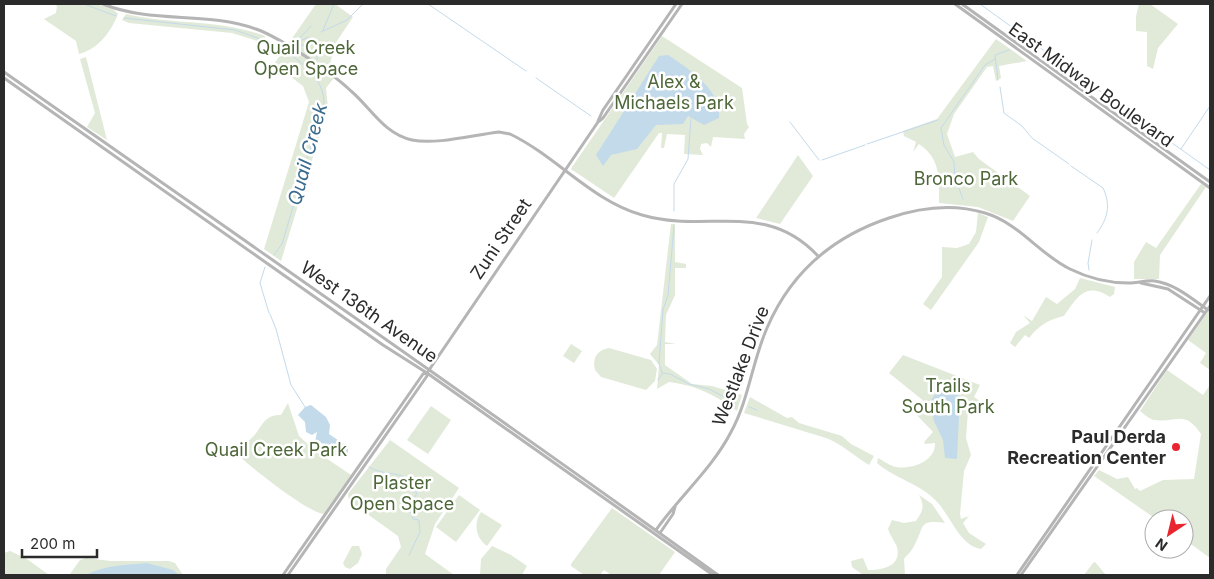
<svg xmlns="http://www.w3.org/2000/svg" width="1214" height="579" font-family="Inter,sans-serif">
<rect width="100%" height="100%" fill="#fff"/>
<path fill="#e1ead8" d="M54 4C71 4 108 0 118 14 111 32 98 49 79 54L76 41 44 19 56 13 57 6Z
M316 4H335L353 17 335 44 330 64 325 71 334 78 326 88 328 108 281 261 264 249 309 102 303 86 274 64Z
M1139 4H1150L1178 24 1158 48 1153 69 1147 66V32L1136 31V16Z
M126 14C172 25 220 19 265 36L264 43 232 33 129 23 122 20Z
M662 36 742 88 747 124 749 127 744 134 745 139 713 137 711 147 707 143 701 144 700 149 703 155 684 154 685 135 667 134 664 148H661L662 133H659L614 198 571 169 572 167Z
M996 39 1027 61 999 66 1001 78 996 81 993 66 987 67 954 114 947 134 955 157 973 152 979 159 1030 196 1013 221 978 207 939 203C939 178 941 159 919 144L913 152 916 142 904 136 903 131 937 119Z
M86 57 107 140 87 127 95 113 80 59Z
M798 155 813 176 780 224 756 218Z
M1201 184 1206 187 1160 255 1159 279H1134V262L1146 242 1156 248Z
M978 213 988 217 979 242 931 310 923 304 942 277V247L957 248 969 244 976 232Z
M671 224H675V262L686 264V268H675V295L666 315 665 342 676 344H665V365L692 384 712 386 742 395 737 411C713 394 698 386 669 382L657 389 659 365 650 354 657 345Z
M1080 278 1115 287 1114 294 1110 297C1086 281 1077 297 1064 316 1048 320 1039 325 1029 338L1025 335 1015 347 1010 343 1016 332 1030 323 1023 315 1032 321 1046 297 1057 304 1075 289Z
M1210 309V370L1200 363 1206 353 1188 340Z
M571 344 582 351 574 363 563 356Z
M609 348 651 360 657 369 655 381 646 390 601 377 595 370C592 358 597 350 609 348Z
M903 355 980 385 974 397 983 403 981 407 971 404 968 411 966 438 971 455 964 471 960 514 961 519 969 516 963 523 969 533 986 544 981 549C960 546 951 517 938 503 922 484 895 479 877 463L878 458C884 461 890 466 896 467 912 470 936 461 935 443L925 444 924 442 933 432 914 412 915 411 925 413 927 408 925 402 889 373Z
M1167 370 1203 395 1210 385V558L1184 539V519H1156L1094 476 1099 470 1117 479 1128 477 1135 489 1137 488 1140 491 1163 480 1194 479 1201 434C1184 409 1178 423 1154 420 1149 419 1144 414 1140 411Z
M750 397 787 418 792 417 799 423 842 436 851 444 874 456 869 465C854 456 842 444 826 438L744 413Z
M288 403 299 436 314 450 351 475 324 514C308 513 242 461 230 447 235 443 242 444 248 441 262 432 261 414 281 415Z
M431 406 451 420 428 454 407 440Z
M390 440 459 488 435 524 425 554 454 575H386V569L401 547 398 536 349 501 348 494Z
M459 495 480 510 456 542 436 527Z
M919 495 932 504 945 523C917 519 925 527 914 546 912 551 907 555 904 559L905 575H863L852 567 851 561 863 558 868 570C881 570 902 567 897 547 895 542 890 535 888 529L892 520 904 523 916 521C923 511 925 506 919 495Z
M612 508 675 552 659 575H611L604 570 600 575H584L571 566V564Z
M481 512 502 525 487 546C476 538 473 524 481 512Z
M352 546H359L362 554 358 563 350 569 345 567 343 563Z
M492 546 511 555 527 566 522 575H480L481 559Z
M10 551 27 559 49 575H4V553Z
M86 558 111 561H169L175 563 183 575H60L70 574 80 560Z
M1095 562 1106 575H1084L1093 563Z"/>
<path fill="#c3daeb" d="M668 55C689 69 722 90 719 118L704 125 688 116 683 124 656 125 637 149 611 155 603 166 596 155 659 56Z
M940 388 967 399 959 416 957 459 945 458 943 440 933 419 935 408 931 400Z
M311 405 326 417 330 425 329 434 348 447V453L332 456 325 444 315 442 317 432 312 435 306 432 305 422 298 415 305 407Z
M147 563 173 570 179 575H86C104 565 127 565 147 563Z"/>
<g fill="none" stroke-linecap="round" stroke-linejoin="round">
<path stroke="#c3daeb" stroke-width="1" d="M84 4 116 16
M428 4 526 71
M980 4 1111 99
M124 18 235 30 263 40
M1014 28 1017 24
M323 30 334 4
M321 32 347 20 363 4
M309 37 295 43 311 26
M272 43C294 57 323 73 324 102L282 244 274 255
M295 43 305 46
M315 48 330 51
M317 49V60
M536 78 591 116
M998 80 995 55 1009 50
M1000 87 1004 113 1022 126 1032 138 1069 164
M1116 103 1210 170
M790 122 819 160
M867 144 938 120
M1181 149 1210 106
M822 160 865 145
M1071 166 1103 188C1111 205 1108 218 1097 233
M963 199 955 178 954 162 944 145 941 128 985 65 995 59
M674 211V184L688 159 691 118
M674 226 668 295 663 310 659 363 662 373 670 374 689 384 709 389 736 403
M265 267 260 283 269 313
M1089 270 1088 263 1092 240
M270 314 276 329 291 385 305 407
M658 380 662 374
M749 407 757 410
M369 467C381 474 392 472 405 477L411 490 417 493 409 508 413 519 419 520 420 532 409 555"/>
<path stroke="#b5b5b5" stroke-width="3" d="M103 4C152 24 207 11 256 29 281 38 331 72 351 91 371 108 384 134 412 140 436 145 473 135 499 132L510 134C556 156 592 201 642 215 707 234 765 199 818 256
M955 4 1210 188
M962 4 1210 182
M4 72C242 239 482 405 718 575
M4 78 383 345 427 373 713 575
M598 121 603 110 676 4
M1141 283 1168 289 1205 313
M656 530C679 497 712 469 731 432 749 399 752 362 767 328 791 272 832 237 889 218 921 207 952 203 985 213 1019 223 1039 254 1070 269 1088 278 1108 283 1129 283 1137 283 1146 280 1155 281 1175 284 1191 298 1208 310
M660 533 673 514 675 507
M283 575 423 374 426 373
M288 575 427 376V373L598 122 603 118 682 4
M1017 575 1210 296
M1021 575 1210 306"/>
</g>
<circle fill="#e92630" stroke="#fff" stroke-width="2" cx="1176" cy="447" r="5"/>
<g text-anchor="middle" stroke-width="5" stroke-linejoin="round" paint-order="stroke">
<g font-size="18" fill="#4d6738" stroke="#fff">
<text x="306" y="54">Quail Creek<tspan x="306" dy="21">Open Space</tspan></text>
<text x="674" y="88">Alex &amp;<tspan x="674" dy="21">Michaels Park</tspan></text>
<text x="966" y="185">Bronco Park</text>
<text x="948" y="392">Trails<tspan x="948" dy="21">South Park</tspan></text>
<text x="276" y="456">Quail Creek Park</text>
<text x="402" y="489">Plaster<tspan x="402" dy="21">Open Space</tspan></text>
</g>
<g font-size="18" fill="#2b2b2b" stroke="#fff">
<text transform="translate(1091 85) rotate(36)" y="6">East Midway Boulevard</text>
<text transform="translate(501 239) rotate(-56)" y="6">Zuni Street</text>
<text transform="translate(369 312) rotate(35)" y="6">West 136th Avenue</text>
<text transform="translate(741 366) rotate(-69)" y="6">Westlake Drive</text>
</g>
<g font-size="18" font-weight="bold" fill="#2b2b2b" stroke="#fff" text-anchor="end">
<text x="1166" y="443">Paul Derda<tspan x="1166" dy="21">Recreation Center</tspan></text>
</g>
<g font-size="19" font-style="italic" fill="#386b8e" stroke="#fff">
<text transform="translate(307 154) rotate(-75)" y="7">Quail Creek</text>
</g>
</g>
<rect width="1214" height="579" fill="none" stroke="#2b2b2b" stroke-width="10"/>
<g transform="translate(1169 534) rotate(215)"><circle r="24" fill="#ffffff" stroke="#aaaaaa"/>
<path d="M0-4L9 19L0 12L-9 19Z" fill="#e92630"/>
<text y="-8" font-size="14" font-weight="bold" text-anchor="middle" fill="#2b2b2b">N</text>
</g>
<path d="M22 549v8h75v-8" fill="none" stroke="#2b2b2b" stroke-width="2.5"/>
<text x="30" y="549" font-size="15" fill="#2b2b2b" stroke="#ffffff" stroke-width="4" paint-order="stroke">200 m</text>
</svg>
